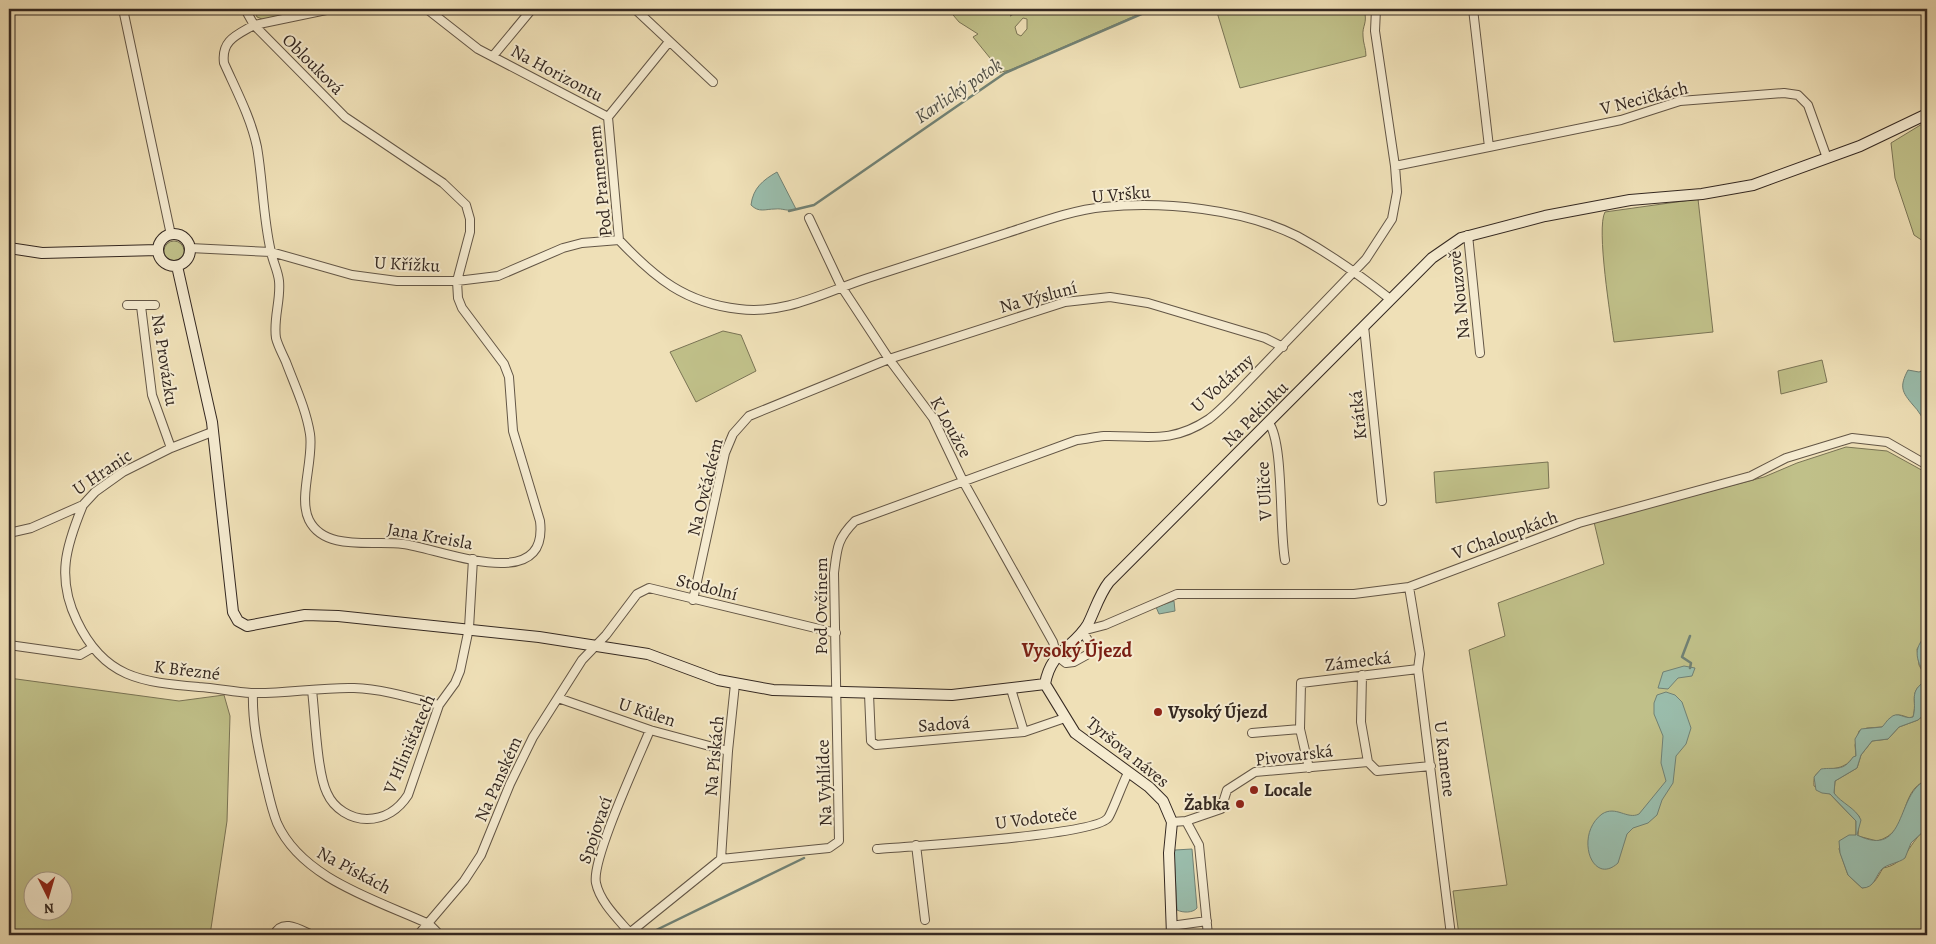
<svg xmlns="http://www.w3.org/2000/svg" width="1936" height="944" font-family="Alegreya,serif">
<rect width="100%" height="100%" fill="#efe0b7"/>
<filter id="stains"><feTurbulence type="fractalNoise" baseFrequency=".004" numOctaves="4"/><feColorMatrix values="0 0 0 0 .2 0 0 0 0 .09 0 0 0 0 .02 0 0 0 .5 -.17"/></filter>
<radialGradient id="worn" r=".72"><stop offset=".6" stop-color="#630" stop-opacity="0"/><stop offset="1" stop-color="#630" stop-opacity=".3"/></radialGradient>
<path fill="#c0c089" stroke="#7a7455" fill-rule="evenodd" d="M253 9H324L267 21 257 17Z
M948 9H1021L1010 16 1023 9H1151L1010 70 997 73 990 58 973 37 978 34 959 22ZM1023 18 1027 19V29L1021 36 1017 34 1015 27Z
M1216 9H1364C1368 24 1362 25 1363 36 1363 43 1366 48 1366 56L1240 88Z
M1927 121V239L1923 241 1914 235 1895 178 1891 143Z
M1698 199 1713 332 1614 342C1611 319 1596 228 1605 212Z
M164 251a10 10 0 1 1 20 0a10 10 0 1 1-20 0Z
M723 331 741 335 756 371 696 402 670 352Z
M1822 360 1827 382 1781 394 1778 371Z
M1846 447 1887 451 1927 473V635L1917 649 1919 665 1927 680C1907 692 1918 700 1913 717L1909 718C1893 711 1893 717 1882 727L1867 728 1859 731 1855 745 1856 756C1850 759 1849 764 1843 766 1830 772 1812 765 1814 786L1830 794 1856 821V835L1840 846 1839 849 1848 875 1862 888C1874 886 1877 878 1883 868 1907 864 1909 841 1927 828V935H1459L1453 891 1507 885 1469 650 1505 636 1498 603 1604 564 1594 522 1764 477 1797 463Z
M1548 462 1549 488 1436 503 1434 472Z
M9 678 179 701 224 695 230 716 227 821 210 935H9ZM32 882H62V912H32Z
M1927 712V780C1897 791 1912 832 1877 841L1858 836 1859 816 1838 800 1834 793 1835 781 1857 768 1861 755 1872 741 1888 739 1899 727 1918 720Z"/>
<path fill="#9abdac" stroke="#718174" d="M777 172 796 209C787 212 783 208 775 209 765 209 759 213 751 205 753 188 763 180 777 172Z
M1927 369V424C1922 418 1919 411 1913 405 1902 392 1899 387 1908 370L1919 372Z
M1174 601 1175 611 1159 614 1156 607Z
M1927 635 1924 653 1927 678C1917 662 1911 649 1927 635Z
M1684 666 1695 668 1692 676 1678 678 1668 689 1658 688 1663 672Z
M1927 680V712L1918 720 1899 727 1888 739 1872 741 1861 755 1857 768 1835 781 1834 793C1841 803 1856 808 1861 820L1857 835C1908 860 1895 792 1927 780V828L1911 843 1905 858C1899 863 1887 864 1882 869 1875 876 1875 888 1862 888L1848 875 1840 853 1839 841 1849 835H1856V821L1830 794 1822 793 1816 790 1814 777 1821 769C1836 767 1843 772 1853 757L1856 756 1855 739 1861 729 1882 727C1885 724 1887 720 1890 718 1898 710 1904 720 1913 717 1918 700 1907 692 1927 680Z
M1666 692 1675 695 1682 702 1691 728 1686 744 1676 756 1673 783 1662 800 1657 815 1648 823 1633 828 1627 834 1618 863C1592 887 1574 835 1602 814 1616 805 1627 820 1639 814L1666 781 1661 763 1663 736 1654 714V703L1657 695Z
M1192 849 1197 908C1193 913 1183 913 1177 910L1174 852 1175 850Z"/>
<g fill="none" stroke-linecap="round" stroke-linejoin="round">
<path stroke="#718174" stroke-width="2.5" d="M789 211 814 205 1005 73 1153 9
M1690 636 1682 657 1691 663 1690 668
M646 935 804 858"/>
<defs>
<path id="street" d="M123 9 171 235
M245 9 254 25 331 9
M427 9 478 49 608 117
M635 9 713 82
M254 25 345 117 443 183 466 205 470 219V232L457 281 458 298 462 308 504 364 509 377 513 431 540 521C549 596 442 549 403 544 373 540 325 552 309 520 298 498 314 459 310 434 306 409 295 386 286 362 283 355 278 346 276 338 273 319 281 300 279 281 278 271 273 262 271 252 263 218 263 182 257 147 251 118 236 90 224 63 221 40 237 35 254 25Z
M668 43 608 117 619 240C655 278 685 303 739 309 785 315 825 292 868 278 914 263 961 248 1007 233 1038 223 1072 210 1104 207 1164 201 1243 209 1297 236 1330 254 1361 276 1390 299
M493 56 532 9
M1489 147 1621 120 1680 101 1784 93 1798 95 1808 105 1827 158
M1395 166 1489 147 1473 9
M809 218 841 286 889 359 933 418 963 481 1053 642 1057 656 1066 663 1074 662 1092 652 1091 645 1082 631 1105 625 1177 594H1354L1409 587 1579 523 1751 476 1786 458 1852 438 1887 442 1927 465
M1468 235 1480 353
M190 248 271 252 352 275 397 281H457L498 276 563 248 582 243 619 240
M127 305H155
M141 306 152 395 171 448
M1364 326 1382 501
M1269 423C1284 444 1279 528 1285 560
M83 505C66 546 56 578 77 621 104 678 141 682 199 687 216 688 234 692 251 693 285 694 320 687 354 688 383 689 412 698 439 705
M9 533 31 528 83 505 95 492 123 472 171 448 212 432
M1409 587 1420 654 1418 669 1451 935
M693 600 725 453 733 434 749 416 889 359 1065 302 1110 297 1148 303 1265 338 1283 347
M9 645 80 655 92 648
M1011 689 1024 732
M312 690C315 715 317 773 327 793 334 809 351 819 367 819 385 819 399 809 408 795L439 705 455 683 460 671 469 628 473 559
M253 693C252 721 258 748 264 775 268 791 271 808 277 823 302 879 377 900 429 924L440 935
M869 694 871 741 876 745 1024 732 1065 718
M558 698 650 730 728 751
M1252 733 1300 729
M1368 762 1377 771 1431 766
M1309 768 1300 729 1301 683 1418 669
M1186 821 1221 809 1227 790 1255 772 1368 762 1361 722 1362 675
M1172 822 1186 821 1199 845 1208 935
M916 845 925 920
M877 849C909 846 1094 836 1108 818 1112 813 1123 782 1128 773
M721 859 829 848 839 841 834 573C837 548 837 539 855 521L1077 440C1086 439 1095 437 1104 436 1145 435 1170 445 1209 419 1217 413 1225 405 1232 398L1366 259 1392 219 1397 192 1395 166 1375 31 1376 9
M1171 926 1207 921
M630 933C618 919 600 902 596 883 591 860 639 757 650 730
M274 935C282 918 299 929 312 935
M418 935 464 881 481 855 510 784 533 737 582 660 606 635 637 594 649 588 836 633
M627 935 721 859 728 751 735 684"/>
<path id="secondary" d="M158 250a16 16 0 1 1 32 0a16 16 0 1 1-32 0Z
M9 248 42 253 158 250
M177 266 212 422 233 612 238 621 247 626 305 615 338 616 539 637 648 654 718 680 773 690 952 695 1045 684
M1045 684C1051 650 1074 648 1088 624 1095 610 1099 595 1109 582L1432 258 1461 238 1545 216 1630 200 1702 194 1753 185 1860 146 1927 114
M1045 684 1075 733 1149 787 1163 801 1172 822 1169 853 1172 935"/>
</defs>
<use href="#street" stroke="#635646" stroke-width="10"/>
<use href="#secondary" stroke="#342821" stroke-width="12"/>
<use href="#street" stroke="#f5ebd0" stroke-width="8"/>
<use href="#secondary" stroke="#f5ebd0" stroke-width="10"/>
</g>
<g fill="#8f2418" stroke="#f5ebd0" stroke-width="2">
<circle cx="1158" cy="712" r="5"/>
<circle cx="1254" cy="790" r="5"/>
<circle cx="1240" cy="804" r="5"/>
</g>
<g text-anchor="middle" stroke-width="4" stroke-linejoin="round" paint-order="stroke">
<g font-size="18" fill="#342821" stroke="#f5ebd0">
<text transform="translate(313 64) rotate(45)" y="6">Oblouková</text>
<text transform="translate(557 73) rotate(28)" y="6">Na Horizontu</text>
<text transform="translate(1644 98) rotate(-14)" y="6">V Necičkách</text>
<text transform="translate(600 181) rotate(-96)" y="6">Pod Pramenem</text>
<text transform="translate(1121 194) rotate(-5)" y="6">U Vršku</text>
<text transform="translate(407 264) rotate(3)" y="6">U Křížku</text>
<text transform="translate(1459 295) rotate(-96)" y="6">Na Nouzově</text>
<text transform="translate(1038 297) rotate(-15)" y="6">Na Výsluní</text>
<text transform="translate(165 360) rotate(81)" y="6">Na Provázku</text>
<text transform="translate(1222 383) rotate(-42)" y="6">U Vodárny</text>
<text transform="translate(1255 414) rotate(-45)" y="6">Na Pekinku</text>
<text transform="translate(1358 415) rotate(-96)" y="6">Krátká</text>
<text transform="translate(951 427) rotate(61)" y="6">K Loužce</text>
<text transform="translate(102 472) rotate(-34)" y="6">U Hranic</text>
<text transform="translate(705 487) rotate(-76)" y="6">Na Ovčáckém</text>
<text transform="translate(1264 491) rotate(-93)" y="6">V Uličce</text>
<text transform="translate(1505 535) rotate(-20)" y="6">V Chaloupkách</text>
<text transform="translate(430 536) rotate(10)" y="6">Jana Kreisla</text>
<text transform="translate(707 587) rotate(14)" y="6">Stodolní</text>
<text transform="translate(821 606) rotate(-90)" y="6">Pod Ovčínem</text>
<text transform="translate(1358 661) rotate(-7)" y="6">Zámecká</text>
<text transform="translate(187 670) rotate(7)" y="6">K Březné</text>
<text transform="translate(647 712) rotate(18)" y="6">U Kůlen</text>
<text transform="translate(944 724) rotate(-4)" y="6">Sadová</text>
<text transform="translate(409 744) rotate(-67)" y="6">V Hlinišťatech</text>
<text transform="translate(1128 752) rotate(39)" y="6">Tyršova náves</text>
<text transform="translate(1294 755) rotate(-7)" y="6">Pivovarská</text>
<text transform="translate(714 756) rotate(-85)" y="6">Na Pískách</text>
<text transform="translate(1445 759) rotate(83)" y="6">U Kamene</text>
<text transform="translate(498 779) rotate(-66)" y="6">Na Panském</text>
<text transform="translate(824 783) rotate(-92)" y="6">Na Vyhlídce</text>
<text transform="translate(1036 818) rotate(-7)" y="6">U Vodoteče</text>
<text transform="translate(595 830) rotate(-71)" y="6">Spojovací</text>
<text transform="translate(354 870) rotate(28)" y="6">Na Pískách</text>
</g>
<g font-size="18" font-weight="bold" fill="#342821" stroke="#f5ebd0" text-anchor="start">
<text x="1168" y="718">Vysoký Újezd</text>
<text x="1264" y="796">Locale</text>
<text x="1230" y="810" text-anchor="end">Žabka</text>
</g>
<g font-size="19" font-style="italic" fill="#4e4d44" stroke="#f5ebd0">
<text transform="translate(958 90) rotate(-34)" y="7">Karlický potok</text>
</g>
<g font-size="20" font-weight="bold" fill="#7a1f14" stroke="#f5ebd0">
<text x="1077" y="657">Vysoký Újezd</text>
</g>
</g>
<rect width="1936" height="944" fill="none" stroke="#efe0b7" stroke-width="30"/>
<rect x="10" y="10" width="1916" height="924" fill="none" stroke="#342821" stroke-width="2.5"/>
<rect x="15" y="15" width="1906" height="914" fill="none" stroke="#342821"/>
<g transform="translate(48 896) rotate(175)"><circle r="24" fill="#f5ebd0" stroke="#a89d8a"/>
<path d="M0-4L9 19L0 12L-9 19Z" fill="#8f2418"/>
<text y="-8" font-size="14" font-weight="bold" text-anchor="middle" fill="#342821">N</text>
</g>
<rect width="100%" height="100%" filter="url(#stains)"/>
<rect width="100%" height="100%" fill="url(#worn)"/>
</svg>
